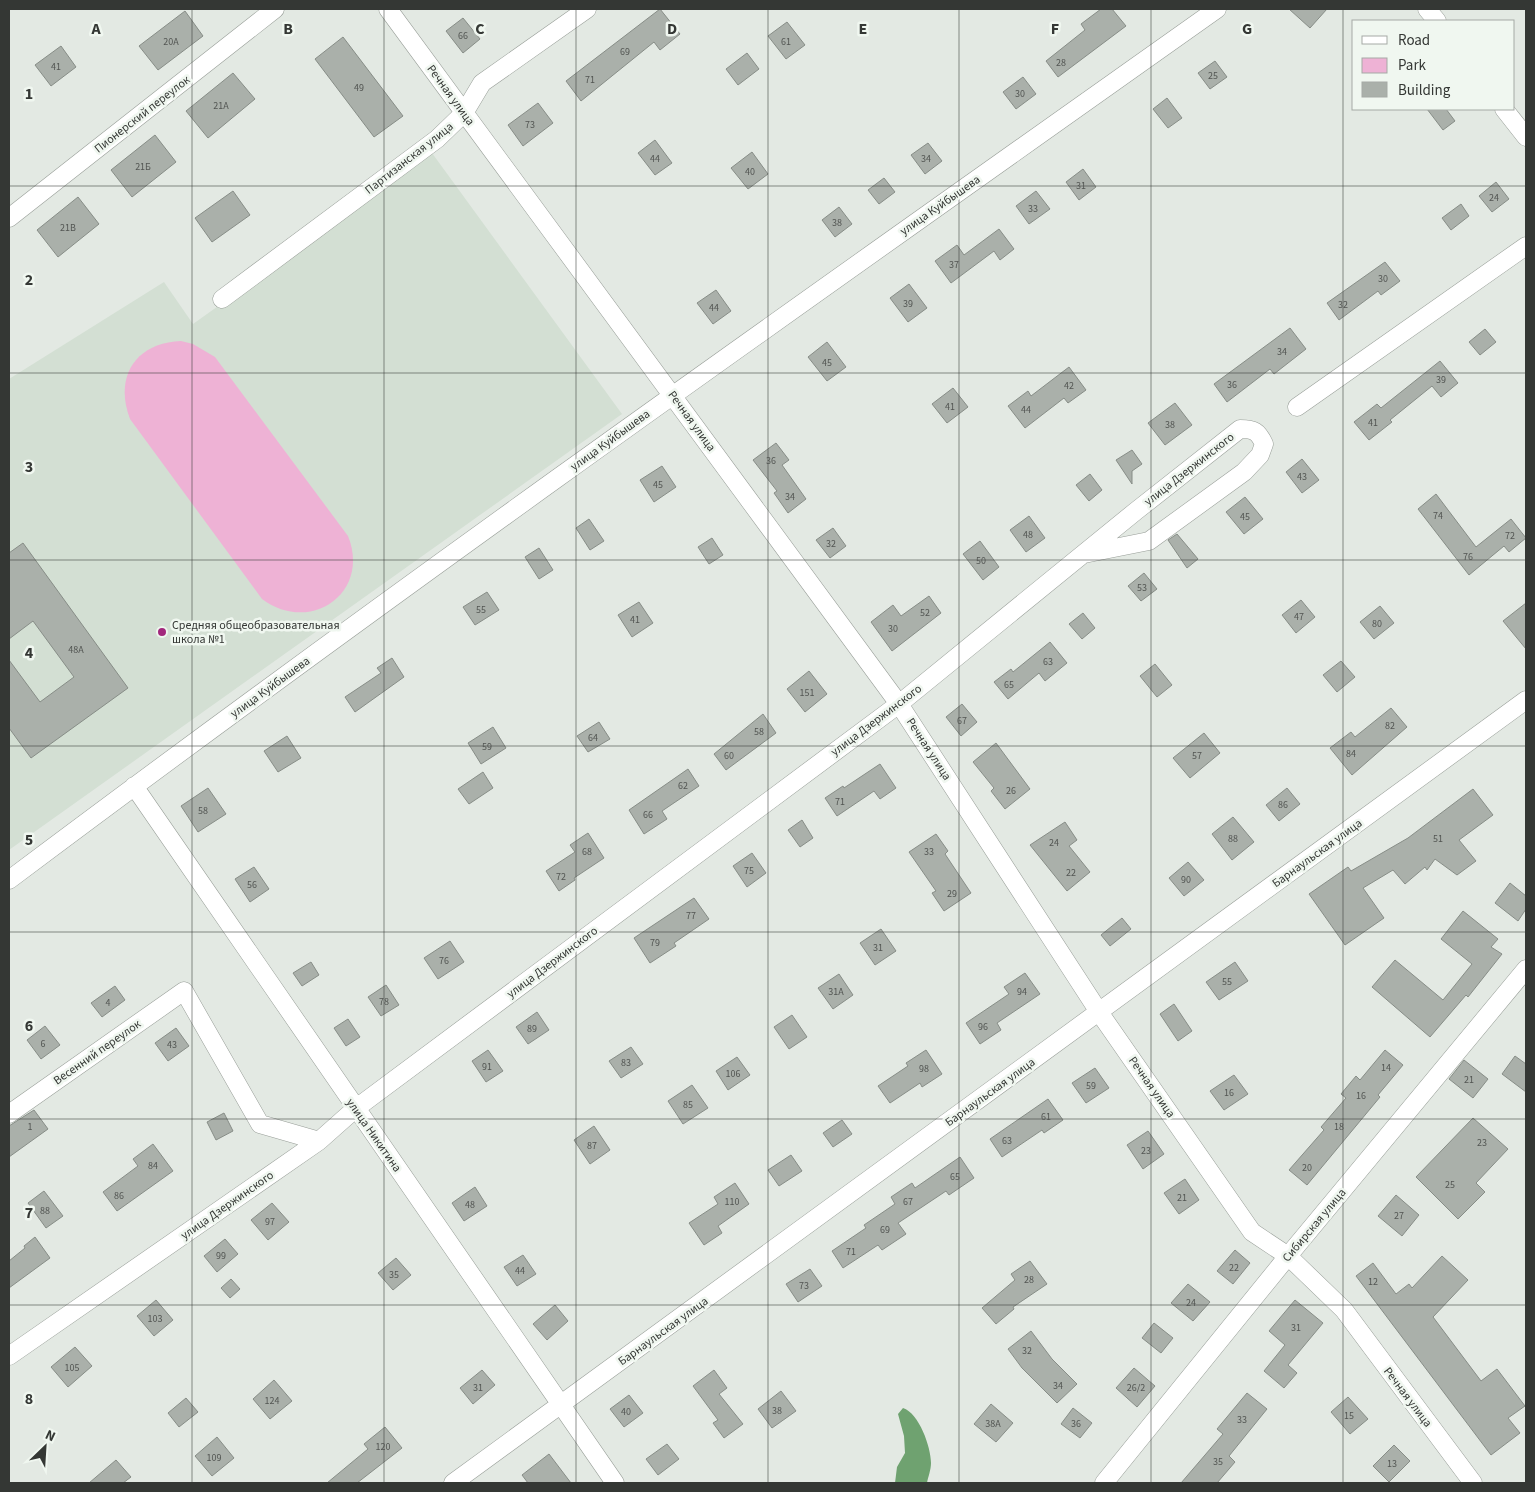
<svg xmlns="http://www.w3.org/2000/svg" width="1535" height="1492" font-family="'Source Sans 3',sans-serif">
<rect width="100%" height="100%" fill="#e3e9e3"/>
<path fill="#d3dfd3" d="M432 153 622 414 9 850V379L164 282 193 324Z"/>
<path fill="#eeb2d5" d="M181 341 193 344 215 357 348 536C371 593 310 635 262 599L130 419C114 377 135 343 181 341Z"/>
<path fill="#6fa270" d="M903 1408C919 1413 931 1447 931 1463 931 1470 928 1477 927 1483H895L897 1467 905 1453 904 1436 898 1414Z"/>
<path fill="#aab0aa" stroke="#878d87" d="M660 9 680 34 660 50 654 42 581 101 566 81Z
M1101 9H1112L1126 26 1058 77 1046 61 1085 30 1081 24Z
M1289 9H1327L1310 28Z
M185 11 203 36 158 70 139 46Z
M463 18 480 39 463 53 446 31Z
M787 22 805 45 786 59 768 36Z
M343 37 403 116 374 137 315 59Z
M61 46 76 67 51 86 35 65Z
M747 53 759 69 738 85 726 69Z
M1215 61 1227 77 1210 89 1198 73Z
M233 73 255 99 208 138 186 111Z
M1023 77 1036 94 1016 109 1003 92Z
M1167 98 1182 118 1168 128 1153 109Z
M538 103 553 123 523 146 508 125Z
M1427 109H1446L1455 121 1443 130Z
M155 135 176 162 132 197 111 170Z
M655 140 672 163 655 175 638 153Z
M928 143 942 161 925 174 911 155Z
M752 152 768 174 748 189 731 168Z
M1083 169 1096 187 1079 200 1066 182Z
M884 178 895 192 879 204 868 190Z
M1496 182 1509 199 1492 212 1479 196Z
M233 191 250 215 212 242 195 218Z
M1036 191 1050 209 1029 224 1016 206Z
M78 197 99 224 58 257 37 230Z
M1461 204 1469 216 1451 230 1442 218Z
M839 207 852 224 835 237 822 220Z
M999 229 1014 249 1000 260 994 251 951 283 935 261 957 245 964 255Z
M1385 262 1400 281 1381 295 1378 291 1339 320 1327 303Z
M909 284 927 308 908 322 890 298Z
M716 290 731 311 713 324 697 303Z
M1290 328 1306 349 1274 374 1270 369 1227 402 1214 384Z
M1485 329 1496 342 1480 355 1469 342Z
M827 342 846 367 827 381 808 357Z
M1440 361 1458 383 1441 397 1432 386 1390 420 1392 422 1369 440 1354 422 1377 404 1381 408Z
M1069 367 1086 390 1068 403 1064 398 1025 428 1008 406 1028 391 1031 396Z
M953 388 968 407 947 423 932 404Z
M1175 403 1192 425 1165 445 1148 423Z
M776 443 789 460 782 465 806 499 788 513 774 493 777 491 753 460Z
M1132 450 1142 464 1132 471V484L1116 460Z
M1302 459 1319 480 1302 493 1286 472Z
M662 466 676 487 654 502 640 480Z
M1090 474 1102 490 1089 501 1076 485Z
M1436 494 1476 547 1511 519 1526 538 1509 552 1504 546 1469 575 1418 509Z
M1245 497 1263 519 1244 534 1226 512Z
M1029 516 1045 538 1026 552 1010 530Z
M589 519 604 541 590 550 576 528Z
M833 528 846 546 830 558 816 540Z
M1177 534 1198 559 1187 568 1168 540Z
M712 538 723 555 709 564 698 547Z
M980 541 999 567 983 580 963 554Z
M23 543 128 688 31 758 9 728V660L40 702 74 677 33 621 9 639V553Z
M539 548 553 570 539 579 525 557Z
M1144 573 1157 589 1141 601 1128 586Z
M487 592 499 610 475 625 463 607Z
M929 596 941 613 892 651 871 622 893 605 901 616Z
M1301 600 1315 617 1296 633 1282 615Z
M639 602 653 623 632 637 618 615Z
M1526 603V649L1503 621Z
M1380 606 1394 623 1374 639 1360 622Z
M1083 613 1095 628 1082 639 1069 624Z
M1050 642 1067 663 1045 681 1039 673 1008 699 994 682 1011 669 1013 672Z
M392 658 404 677 355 712 345 697 381 673 377 668Z
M1341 661 1355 677 1337 692 1323 675Z
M1155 664 1172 685 1157 697 1140 676Z
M809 671 827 694 805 712 787 689Z
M962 704 977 722 961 736 946 717Z
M1391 708 1407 727 1352 775 1330 748 1351 732 1355 737Z
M763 714 776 733 726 770 714 754Z
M599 722 610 739 588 752 577 736Z
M493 727 506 748 481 764 468 743Z
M1204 733 1220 753 1190 778 1173 758Z
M287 736 301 758 278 772 264 751Z
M996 743 1030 789 1005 809 991 791 994 788 973 762Z
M880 764 896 788 880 799 874 791 837 816 825 798 843 786 844 788Z
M688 769 699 786 662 811 667 819 644 834 629 810Z
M483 772 493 788 469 804 458 789Z
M208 788 226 814 198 832 181 806Z
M1287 788 1300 804 1279 821 1266 805Z
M1473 789 1493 815 1459 840 1476 861 1457 875 1435 859 1427 870 1425 867 1405 884 1393 870 1363 888 1384 918 1345 945 1309 894 1348 867 1351 871 1408 838Z
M1233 817 1254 842 1232 860 1212 834Z
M802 820 813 838 800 847 788 830Z
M1065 822 1077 840 1069 846 1090 872 1067 891 1030 845Z
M588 833 604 858 574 878 575 880 559 891 546 871 575 852 570 845Z
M936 834 948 851 945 854 971 893 944 911 932 893 936 891 909 852Z
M752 853 766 873 747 887 733 866Z
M1188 862 1204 880 1184 896 1169 878Z
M254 867 269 889 250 902 235 879Z
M1510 883 1526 896V909L1518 921 1495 903Z
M694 898 709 919 674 943 676 946 650 963 634 938Z
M1463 911 1498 939 1491 947 1502 954 1468 997 1466 995 1430 1037 1372 987 1395 960 1443 1000 1472 964 1441 939Z
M1122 918 1131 929 1110 946 1101 935Z
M881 929 896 951 875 965 860 943Z
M450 941 464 962 438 979 424 958Z
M311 962 319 975 302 986 293 973Z
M1235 962 1248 981 1219 1000 1206 982Z
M1025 973 1040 994 997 1023 1001 1030 980 1044 966 1023 1009 994 1004 987Z
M839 974 853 995 833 1009 818 988Z
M386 985 399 1005 381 1016 368 997Z
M115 986 125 1000 102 1017 91 1003Z
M1174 1004 1192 1031 1178 1041 1160 1014Z
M537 1012 549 1030 528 1044 516 1027Z
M792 1015 807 1037 789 1049 774 1027Z
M348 1019 360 1037 346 1046 334 1028Z
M45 1026 60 1045 41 1059 27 1040Z
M176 1028 189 1046 168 1061 155 1043Z
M631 1047 643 1064 621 1078 609 1061Z
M488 1050 503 1071 486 1082 472 1061Z
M926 1050 942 1074 922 1087 920 1083 890 1103 878 1086 908 1066 906 1063Z
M1385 1050 1403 1065 1378 1095 1380 1097 1307 1185 1289 1170 1324 1130 1321 1127 1346 1098 1341 1094 1356 1076 1360 1080Z
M1515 1056 1526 1064V1092L1502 1074Z
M737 1057 750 1075 728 1090 716 1071Z
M1464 1060 1488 1079 1473 1098 1449 1079Z
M1095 1068 1109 1088 1086 1103 1072 1083Z
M1234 1075 1248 1094 1224 1110 1210 1091Z
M692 1085 708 1108 683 1124 668 1101Z
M1048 1099 1063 1120 1044 1133 1042 1130 1002 1157 990 1139Z
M34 1110 48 1129 9 1157V1126Z
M224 1113 233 1131 216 1140 207 1122Z
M1473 1118 1508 1149 1476 1183 1485 1192 1458 1219 1416 1177Z
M842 1120 852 1134 833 1147 823 1133Z
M594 1126 610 1150 590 1164 574 1140Z
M1148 1131 1164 1154 1143 1169 1127 1145Z
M153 1144 173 1171 117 1211 103 1192 138 1166 133 1159Z
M791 1155 802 1171 779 1186 768 1170Z
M960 1157 974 1178 949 1195 946 1191 898 1223 906 1234 882 1250 878 1245 843 1268 832 1251 866 1228 864 1225 895 1204 891 1197 912 1183 915 1188Z
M1185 1179 1199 1200 1179 1214 1164 1193Z
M735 1183 749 1204 718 1226 722 1233 704 1245 689 1223 718 1204 714 1197Z
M475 1187 487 1206 464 1221 452 1203Z
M44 1191 63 1216 46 1228 28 1203Z
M1396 1195 1419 1215 1402 1236 1378 1216Z
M272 1203 289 1222 268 1240 251 1220Z
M35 1237 50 1258 9 1288V1261L25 1248 24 1246Z
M225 1239 238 1254 217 1272 204 1256Z
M1235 1250 1250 1263 1233 1284 1217 1271Z
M523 1255 536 1274 517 1286 504 1267Z
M1442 1256 1468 1280 1433 1317 1481 1381 1497 1369 1525 1406 1508 1418 1520 1433 1491 1455 1356 1276 1373 1263 1396 1294 1409 1284 1412 1288Z
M396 1258 411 1275 393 1290 378 1273Z
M1030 1261 1047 1284 1013 1307 1014 1309 996 1324 982 1308 1015 1280 1011 1274Z
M810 1269 822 1286 798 1302 786 1284Z
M231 1279 240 1289 230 1298 221 1288Z
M1188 1284 1210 1302 1193 1321 1171 1303Z
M156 1300 173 1320 154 1336 137 1316Z
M1295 1300 1323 1323 1288 1365 1297 1373 1284 1388 1264 1371 1285 1345 1269 1331Z
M555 1305 568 1321 547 1340 533 1324Z
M1154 1323 1173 1338 1161 1353 1142 1338Z
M1031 1331 1052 1359 1077 1384 1057 1403 1022 1368 1008 1349Z
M75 1347 92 1366 68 1387 51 1367Z
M1134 1368 1155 1386 1137 1407 1116 1388Z
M482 1370 495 1385 473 1404 460 1388Z
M714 1370 727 1388 719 1394 743 1424 724 1438 713 1423 718 1420 693 1386Z
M274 1380 292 1401 270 1419 253 1399Z
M781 1391 796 1411 772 1428 758 1409Z
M1247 1393 1267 1409 1229 1456 1235 1462 1217 1483H1181L1223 1434 1217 1429Z
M629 1395 643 1413 624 1427 610 1409Z
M1348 1397 1368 1419 1350 1434 1331 1412Z
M186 1398 198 1412 179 1427 168 1413Z
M991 1404 1013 1423 996 1442 974 1424Z
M1073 1408 1092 1423 1080 1438 1061 1424Z
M385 1427 402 1448 357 1483H327L368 1449 364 1444Z
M217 1437 234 1458 212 1476 195 1456Z
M667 1444 679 1459 658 1475 646 1459Z
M1394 1445 1410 1461 1389 1482 1373 1466Z
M549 1454 571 1483H528L522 1475Z
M116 1460 131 1477 123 1483H89Z"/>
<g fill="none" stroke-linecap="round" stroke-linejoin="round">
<defs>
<path id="minor" d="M388 9 899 704 1099 1012 1252 1232 1288 1256 1344 1310 1473 1483
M1427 9 1437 21
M1504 109 1526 137
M9 218 275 9
M222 299 437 139 464 113 482 83 587 9
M1297 407 1526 246
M134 786 615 1483
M9 880C406 582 812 296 1217 9
M9 1114 184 991 260 1124 319 1141
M9 1356 319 1141 355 1109 899 704 1136 511 1240 429C1254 429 1258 431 1264 444L1260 455 1244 472 1149 541 1084 554
M453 1483 1526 700
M1104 1483 1288 1256 1526 969"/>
</defs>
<use href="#minor" stroke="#989e98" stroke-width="19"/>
<use href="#minor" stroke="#fff" stroke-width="18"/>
</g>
<path fill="none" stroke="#343734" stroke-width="1" stroke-opacity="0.55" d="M192 9V1483M384 9V1483M576 9V1483M768 9V1483M959 9V1483M1151 9V1483M1343 9V1483M9 186H1526M9 373H1526M9 560H1526M9 746H1526M9 932H1526M9 1119H1526M9 1305H1526"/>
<circle fill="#a2277c" stroke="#f0f7f0" stroke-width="2" cx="162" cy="632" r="5"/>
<g text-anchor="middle" stroke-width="5" stroke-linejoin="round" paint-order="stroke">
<g font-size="10" fill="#525552">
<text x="463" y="39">66</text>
<text x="171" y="45">20А</text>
<text x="786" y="45">61</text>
<text x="625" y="55">69</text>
<text x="1061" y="66">28</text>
<text x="56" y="70">41</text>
<text x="1213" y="79">25</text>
<text x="590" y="83">71</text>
<text x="359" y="91">49</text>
<text x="1020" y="97">30</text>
<text x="221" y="109">21А</text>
<text x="530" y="128">73</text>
<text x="655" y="162">44</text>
<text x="926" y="162">34</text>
<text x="143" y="170">21Б</text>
<text x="750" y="175">40</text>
<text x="1081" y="189">31</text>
<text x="1494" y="201">24</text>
<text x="1033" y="212">33</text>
<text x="837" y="226">38</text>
<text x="68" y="231">21В</text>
<text x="954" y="268">37</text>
<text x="1383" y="282">30</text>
<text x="908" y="307">39</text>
<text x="1343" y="308">32</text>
<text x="714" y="311">44</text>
<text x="1282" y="355">34</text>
<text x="827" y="366">45</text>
<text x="1441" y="383">39</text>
<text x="1232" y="388">36</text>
<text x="1069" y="389">42</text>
<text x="950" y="410">41</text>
<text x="1026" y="413">44</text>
<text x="1373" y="426">41</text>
<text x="1170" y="428">38</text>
<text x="771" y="464">36</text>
<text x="1302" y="480">43</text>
<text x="658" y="488">45</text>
<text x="790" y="500">34</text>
<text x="1438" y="519">74</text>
<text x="1245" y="520">45</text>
<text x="1028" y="538">48</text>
<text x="1510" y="539">72</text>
<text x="831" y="547">32</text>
<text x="1468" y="560">76</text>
<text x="981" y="564">50</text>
<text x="1142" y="591">53</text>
<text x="481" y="613">55</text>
<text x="925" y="616">52</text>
<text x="1299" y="620">47</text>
<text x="635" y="623">41</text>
<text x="1377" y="627">80</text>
<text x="893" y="632">30</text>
<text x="76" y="653">48А</text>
<text x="1048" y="665">63</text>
<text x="1009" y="688">65</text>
<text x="807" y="696">151</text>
<text x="962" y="724">67</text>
<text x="1390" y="729">82</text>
<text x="759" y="735">58</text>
<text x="593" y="741">64</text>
<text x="487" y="750">59</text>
<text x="1351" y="757">84</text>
<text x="729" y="759">60</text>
<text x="1197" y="759">57</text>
<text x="683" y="789">62</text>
<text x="1011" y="794">26</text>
<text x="840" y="805">71</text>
<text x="1283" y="808">86</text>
<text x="203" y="814">58</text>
<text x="648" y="818">66</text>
<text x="1233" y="842">88</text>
<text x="1438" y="842">51</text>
<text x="1054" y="846">24</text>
<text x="587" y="855">68</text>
<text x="929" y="855">33</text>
<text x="749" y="874">75</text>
<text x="1071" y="876">22</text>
<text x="561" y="880">72</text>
<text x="1186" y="883">90</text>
<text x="252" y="888">56</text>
<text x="952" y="897">29</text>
<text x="691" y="919">77</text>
<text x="655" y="946">79</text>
<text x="878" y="951">31</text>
<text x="444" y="964">76</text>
<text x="1227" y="985">55</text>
<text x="836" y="995">31А</text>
<text x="1022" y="995">94</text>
<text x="384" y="1005">78</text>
<text x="108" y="1006">4</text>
<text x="983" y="1030">96</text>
<text x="532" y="1032">89</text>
<text x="43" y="1047">6</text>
<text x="172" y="1048">43</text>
<text x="626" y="1066">83</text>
<text x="487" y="1070">91</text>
<text x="1386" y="1071">14</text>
<text x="924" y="1072">98</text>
<text x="733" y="1077">106</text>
<text x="1469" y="1083">21</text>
<text x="1091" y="1089">59</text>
<text x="1229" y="1096">16</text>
<text x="1361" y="1099">16</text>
<text x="688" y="1108">85</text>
<text x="1046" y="1120">61</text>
<text x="30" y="1130">1</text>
<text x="1339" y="1130">18</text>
<text x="1007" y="1144">63</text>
<text x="1482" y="1146">23</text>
<text x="592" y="1149">87</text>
<text x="1146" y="1154">23</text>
<text x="153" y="1169">84</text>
<text x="1307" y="1171">20</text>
<text x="955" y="1180">65</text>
<text x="1450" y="1188">25</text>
<text x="119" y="1199">86</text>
<text x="1182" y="1201">21</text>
<text x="732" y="1205">110</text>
<text x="908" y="1205">67</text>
<text x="470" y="1208">48</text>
<text x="45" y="1214">88</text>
<text x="1399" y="1219">27</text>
<text x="270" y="1225">97</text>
<text x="885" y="1233">69</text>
<text x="851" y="1255">71</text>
<text x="221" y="1259">99</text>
<text x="1234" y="1271">22</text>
<text x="520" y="1274">44</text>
<text x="394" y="1278">35</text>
<text x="1029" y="1283">28</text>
<text x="1373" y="1285">12</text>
<text x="804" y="1289">73</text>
<text x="1191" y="1306">24</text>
<text x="155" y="1322">103</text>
<text x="1296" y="1331">31</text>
<text x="1027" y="1354">32</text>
<text x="72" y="1371">105</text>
<text x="1058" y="1389">34</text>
<text x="478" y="1391">31</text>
<text x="1136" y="1391">26/2</text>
<text x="272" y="1404">124</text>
<text x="777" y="1414">38</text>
<text x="626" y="1415">40</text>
<text x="1349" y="1419">15</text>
<text x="1242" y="1423">33</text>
<text x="993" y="1427">38А</text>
<text x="1076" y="1427">36</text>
<text x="383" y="1450">120</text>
<text x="214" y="1461">109</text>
<text x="1218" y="1465">35</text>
<text x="1392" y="1467">13</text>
</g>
<g font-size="12" fill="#343734" stroke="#f0f7f0">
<text transform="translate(451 95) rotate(54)" y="4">Речная улица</text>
<text transform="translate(142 114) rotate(-38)" y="4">Пионерский переулок</text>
<text transform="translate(409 158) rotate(-38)" y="4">Партизанская улица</text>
<text transform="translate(940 205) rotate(-35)" y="4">улица Куйбышева</text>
<text transform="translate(692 421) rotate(54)" y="4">Речная улица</text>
<text transform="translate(610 440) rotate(-36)" y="4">улица Куйбышева</text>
<text transform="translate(1189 469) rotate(-38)" y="4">улица Дзержинского</text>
<text transform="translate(270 687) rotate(-36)" y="4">улица Куйбышева</text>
<text transform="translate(876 720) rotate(-37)" y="4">улица Дзержинского</text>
<text transform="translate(929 749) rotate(57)" y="4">Речная улица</text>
<text transform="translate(1317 853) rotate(-36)" y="4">Барнаульская улица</text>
<text transform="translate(552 962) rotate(-37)" y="4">улица Дзержинского</text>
<text transform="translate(97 1052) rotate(-35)" y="4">Весенний переулок</text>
<text transform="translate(1152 1087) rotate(55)" y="4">Речная улица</text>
<text transform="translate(990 1092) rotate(-36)" y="4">Барнаульская улица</text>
<text transform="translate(374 1135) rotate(55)" y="4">улица Никитина</text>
<text transform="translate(227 1205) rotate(-35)" y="4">улица Дзержинского</text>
<text transform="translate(1314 1225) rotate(-50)" y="4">Сибирская улица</text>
<text transform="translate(663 1331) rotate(-36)" y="4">Барнаульская улица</text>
<text transform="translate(1408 1397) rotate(53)" y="4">Речная улица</text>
</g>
<g font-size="12" fill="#343734" stroke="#f0f7f0" text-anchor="start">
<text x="172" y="629">Средняя общеобразовательная<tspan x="172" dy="14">школа №1</tspan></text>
</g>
</g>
<g font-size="16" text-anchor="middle" font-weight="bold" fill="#343734" stroke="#f0f7f0" stroke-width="5" stroke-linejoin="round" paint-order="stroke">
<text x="96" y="34">A</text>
<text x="288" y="34">B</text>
<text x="480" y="34">C</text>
<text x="672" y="34">D</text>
<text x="863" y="34">E</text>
<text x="1055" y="34">F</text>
<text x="1247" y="34">G</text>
<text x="29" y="99">1</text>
<text x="29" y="285">2</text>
<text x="29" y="472">3</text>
<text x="29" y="658">4</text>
<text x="29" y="845">5</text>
<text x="29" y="1031">6</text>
<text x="29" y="1218">7</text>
<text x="29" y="1404">8</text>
</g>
<rect width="1535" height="1492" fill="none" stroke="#343734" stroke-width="20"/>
<rect x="1352" y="20" width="162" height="90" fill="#f0f7f0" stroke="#a5aaa5"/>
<rect x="1362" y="36" width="25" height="8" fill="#ffffff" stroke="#a5aaa5"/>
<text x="1398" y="45" font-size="15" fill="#343734">Road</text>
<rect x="1362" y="58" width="25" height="15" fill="#eeb2d5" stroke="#a5aaa5"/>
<text x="1398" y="70" font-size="15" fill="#343734">Park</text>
<rect x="1362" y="82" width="25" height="15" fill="#aab0aa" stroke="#a5aaa5"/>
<text x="1398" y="95" font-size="15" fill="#343734">Building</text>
<g transform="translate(45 1447) rotate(25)" stroke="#f0f7f0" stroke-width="4" paint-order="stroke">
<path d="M0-4L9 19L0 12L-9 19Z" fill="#343734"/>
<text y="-8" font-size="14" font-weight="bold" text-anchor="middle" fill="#343734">N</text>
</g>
</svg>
